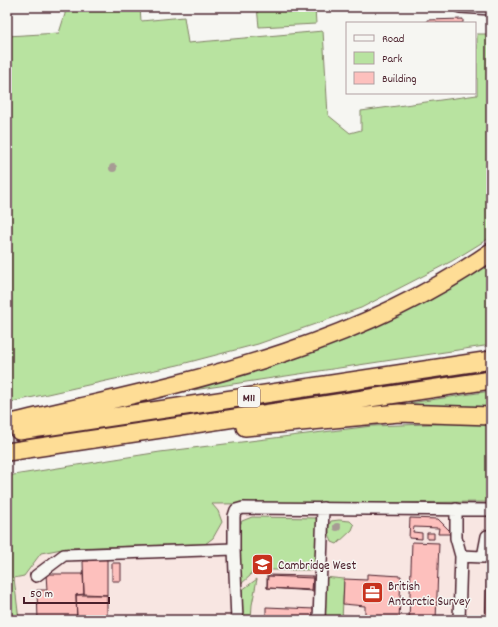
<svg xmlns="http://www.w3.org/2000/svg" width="498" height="627" font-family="Dekko,sans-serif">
<rect width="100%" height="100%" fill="#f6f6f2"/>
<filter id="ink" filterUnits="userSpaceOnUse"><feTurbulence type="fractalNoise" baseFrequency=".025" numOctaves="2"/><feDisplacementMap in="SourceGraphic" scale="8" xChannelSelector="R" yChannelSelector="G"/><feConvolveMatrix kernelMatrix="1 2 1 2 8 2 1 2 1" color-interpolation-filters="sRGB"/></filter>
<g filter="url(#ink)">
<path fill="#f8e6e2" d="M491 502V620H7V579L24 576 41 553 67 548 205 544 211 504Z"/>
<path fill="#b8e3a0" stroke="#818166" d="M65 7H140L141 21 184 17 188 43 323 31 328 115 350 133 361 130V111L477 95V34H491V237L452 261 361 308 258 344 178 365 7 403V36L59 33 65 14Z
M257 7H315L316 24 259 27Z
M491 259V345L167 394 225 378Z
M491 391V407L369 409Z
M456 423H491V502L212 504 218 511 222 522 213 538 205 544 67 548 41 553 24 576 14 578 19 620H7V476L160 452 372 426Z
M252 517 319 518 317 570H252L250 576 241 584 239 527 242 521Z
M339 520 350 521 354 525 352 530 337 544 332 542C329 535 327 528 331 521Z
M324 577 344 579 342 620H322Z
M257 579 252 605 251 620H243L242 590Z"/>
<path fill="#fdc0bd" stroke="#4a1f2b" d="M463 19V23H427V20Z
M410 518 438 519 453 534H438L439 528 414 527 413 532 422 533V539L409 538Z
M427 533H434V539H427Z
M412 542 439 543 436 620H409Z
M488 551H491V620H485Z
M89 559H107V595L84 594 83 561H89Z
M112 563H121V581H112Z
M46 574H83L84 594 76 595 77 620H38L37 590H47Z
M367 574 401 576 399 620H342V615L365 616V606L343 604 344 579 367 580Z
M267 575 313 576V591L267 588Z
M268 576 313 578 312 590 267 588Z
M76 595H107V620H77Z
M266 607 315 609V618L266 616Z
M266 616 315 618V620H266Z"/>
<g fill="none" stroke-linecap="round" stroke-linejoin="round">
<defs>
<path id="minor" d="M460 7 491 9
M456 509V538L461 556 459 620
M234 549 237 620
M461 556 483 557 487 536 491 537
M36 576 64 555 234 549V516L236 510 243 508 491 510
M319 620 323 508"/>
<path id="highway" d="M7 424C176 384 345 354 491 252
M245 427 399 413 491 416
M19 431 491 360
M7 452 491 380"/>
</defs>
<use href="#minor" stroke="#4a1f2b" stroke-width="14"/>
<use href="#highway" stroke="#4a1f2b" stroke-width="20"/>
<use href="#minor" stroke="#f6f6f2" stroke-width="11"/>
<use href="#highway" stroke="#fedd96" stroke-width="17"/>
</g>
<g fill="#a79b94">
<circle cx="113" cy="168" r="4"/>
<circle cx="337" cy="527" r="4"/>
</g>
</g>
<defs>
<symbol id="university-square" viewBox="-11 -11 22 22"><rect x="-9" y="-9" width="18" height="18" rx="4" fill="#c8321e" stroke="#f6f6f2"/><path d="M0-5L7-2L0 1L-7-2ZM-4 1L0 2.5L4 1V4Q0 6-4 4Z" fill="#fff"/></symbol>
<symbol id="office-square" viewBox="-11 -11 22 22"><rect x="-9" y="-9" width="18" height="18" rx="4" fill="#c8321e" stroke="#f6f6f2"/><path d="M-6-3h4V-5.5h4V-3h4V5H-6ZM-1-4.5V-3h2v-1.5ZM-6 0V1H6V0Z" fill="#fff"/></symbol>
</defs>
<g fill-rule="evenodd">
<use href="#university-square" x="250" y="552" width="25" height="25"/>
<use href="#office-square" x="360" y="580" width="25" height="25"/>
</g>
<g text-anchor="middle" stroke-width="3" stroke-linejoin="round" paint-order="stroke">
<rect fill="#f6f6f2" stroke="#7e6067" stroke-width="1" x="238" y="387" width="22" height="20" rx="3"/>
<g font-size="12" font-weight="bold" fill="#4a1f2b">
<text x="249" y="401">M11</text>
</g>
<g font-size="13" fill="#4a1f2b" stroke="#f6f6f2" text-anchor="start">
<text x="278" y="569">Cambridge West</text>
<text x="388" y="590">British<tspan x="388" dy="15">Antarctic Survey</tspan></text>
</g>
</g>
<rect width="498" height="627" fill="none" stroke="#f6f6f2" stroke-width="24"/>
<rect x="12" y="12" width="474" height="603" fill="none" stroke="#4a1f2b" stroke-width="1.5" filter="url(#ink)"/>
<rect x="346" y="22" width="130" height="72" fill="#f6f6f2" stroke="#b1a0a2"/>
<rect x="354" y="35" width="20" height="6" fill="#f6f6f2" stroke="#b1a0a2"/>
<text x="382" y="42" font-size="12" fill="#4a1f2b">Road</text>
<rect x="354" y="52" width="20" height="12" fill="#b8e3a0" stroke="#b1a0a2"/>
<text x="382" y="62" font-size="12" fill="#4a1f2b">Park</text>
<rect x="354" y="72" width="20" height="12" fill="#fdc0bd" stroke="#b1a0a2"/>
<text x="382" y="82" font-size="12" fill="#4a1f2b">Building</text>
<path d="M24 597v6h85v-6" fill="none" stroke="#4a1f2b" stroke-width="2"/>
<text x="30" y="597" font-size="12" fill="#4a1f2b" stroke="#f6f6f2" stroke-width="3" paint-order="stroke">50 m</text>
</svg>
